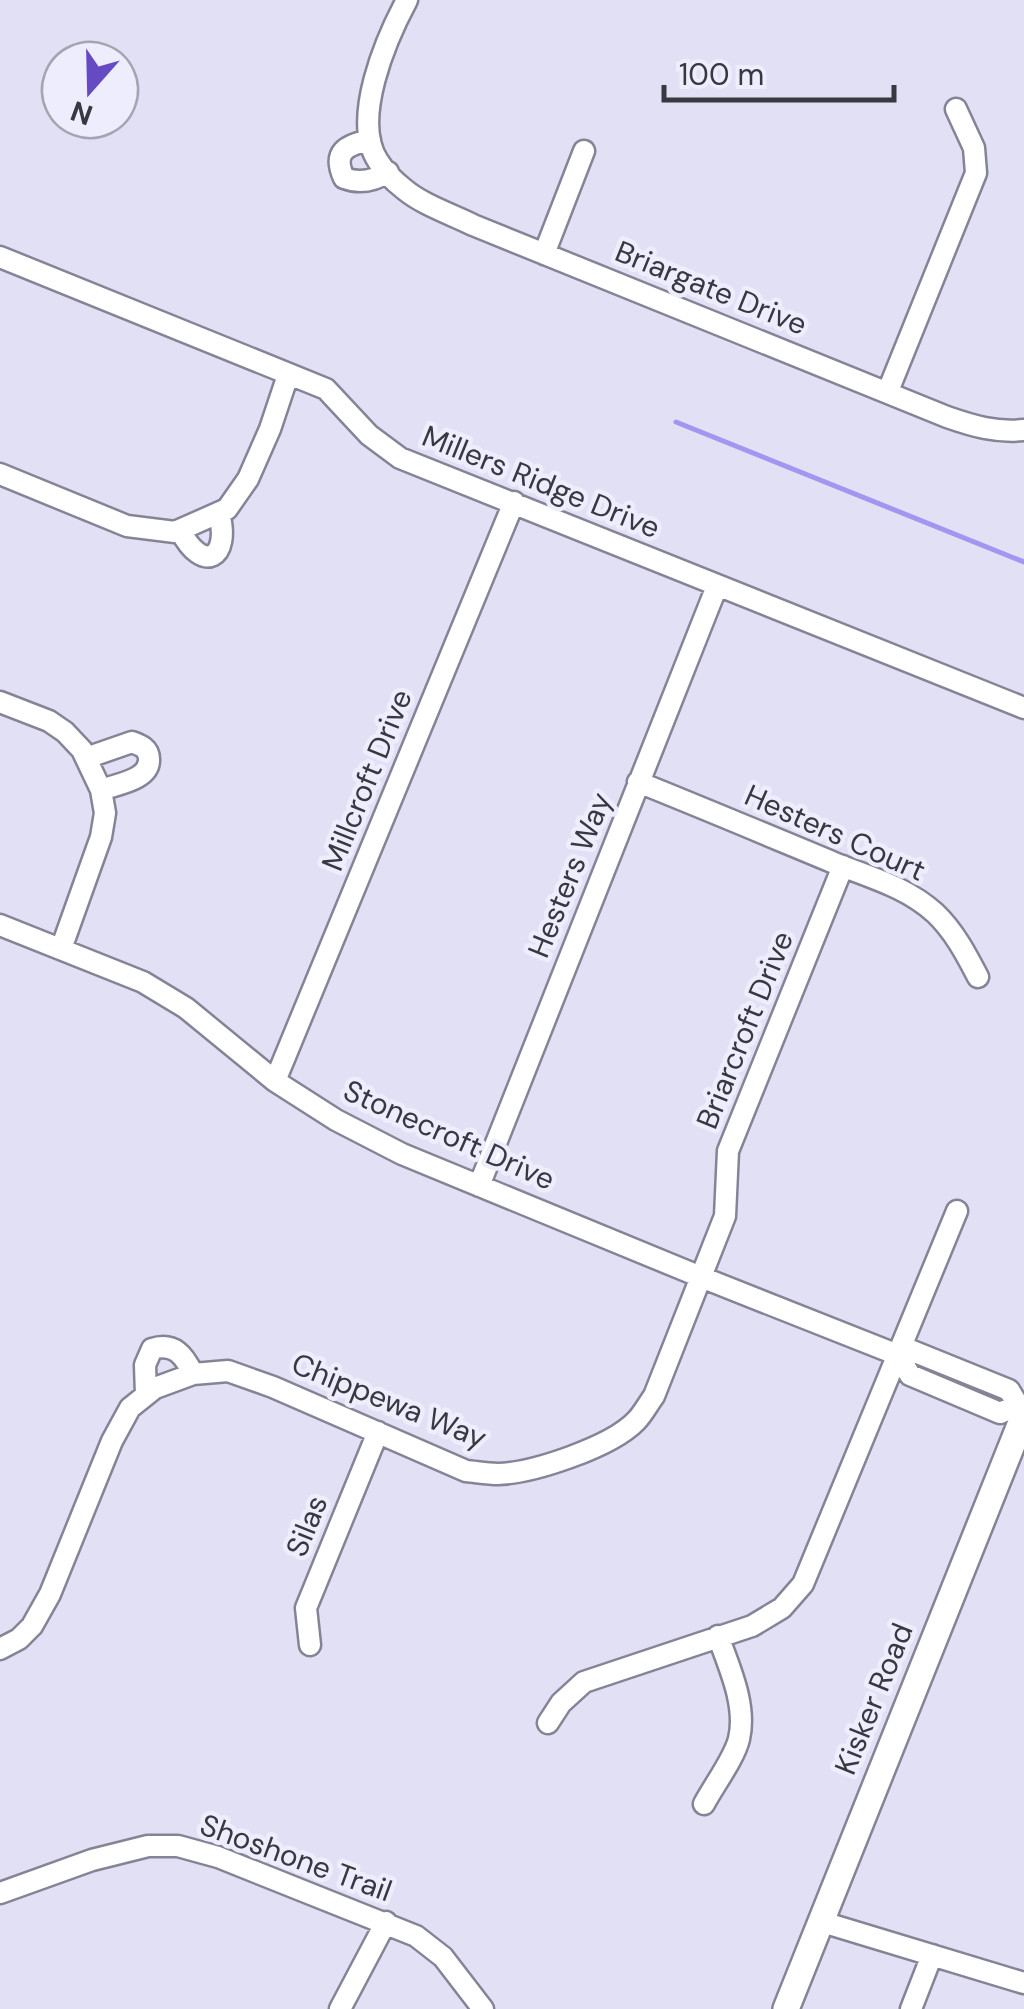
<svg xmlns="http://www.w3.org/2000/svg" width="1024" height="2009" font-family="'DM Sans',sans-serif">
<rect width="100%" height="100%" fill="#e1e0f4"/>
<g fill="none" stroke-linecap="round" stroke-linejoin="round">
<path stroke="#a196f0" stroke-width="5" d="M676 422 1024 562"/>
<defs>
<path id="minor" d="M407 0C386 39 351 120 378 161 384 171 395 182 404 189 423 205 451 214 473 225L947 417C973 426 996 433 1024 430
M370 140C346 145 332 152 344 178 360 184 374 181 388 172
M544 254 584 151
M0 257 326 389 369 435 400 458 1024 708
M888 391 976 173 974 148 956 109
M0 474 127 526 175 532 227 509 248 479 270 429 288 375
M180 530C203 575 231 558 219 513
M0 702 49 721 65 732 82 750 101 790 105 813 101 837 61 949
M86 758 132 742C140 745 149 748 149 759 150 780 117 784 101 790
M638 782C703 808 767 835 832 862 868 877 905 886 935 913 954 931 966 954 978 977
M0 925 143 982 186 1008 275 1081 336 1120 402 1154 701 1277 898 1355 910 1350 1009 1390 1018 1405 1024 1408
M275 1081 514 502
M479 1186 717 586
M898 1355 910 1375 1000 1413 1018 1405
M146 1395 145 1365 152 1349C174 1342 184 1355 193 1374
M310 1645 306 1608 378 1432
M0 1649 19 1639 32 1626 50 1594 112 1441 130 1408 155 1388 193 1374 228 1371 273 1387 466 1471C477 1472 487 1474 498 1474 533 1473 611 1447 636 1421 643 1414 648 1404 654 1396L725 1216 728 1151 843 866
M548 1723 561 1703 584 1682 752 1626 782 1608 803 1584 957 1211
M704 1804C714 1785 734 1759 739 1739 747 1705 729 1667 718 1636
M0 1893 92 1860 148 1846H178L218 1857 416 1936 443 1957 483 2009
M819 1921 1024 1983
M340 2009 386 1922
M911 2009 932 1955"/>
<path id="major" d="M786 2009 1024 1415"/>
</defs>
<use href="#minor" stroke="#858497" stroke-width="25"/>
<use href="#major" stroke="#858497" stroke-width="30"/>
<use href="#minor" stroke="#fff" stroke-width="20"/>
<use href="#major" stroke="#fff" stroke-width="25"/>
</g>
<g text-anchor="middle" stroke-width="9" stroke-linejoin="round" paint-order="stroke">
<g font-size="30" fill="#383840" stroke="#eeedfe">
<text transform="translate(711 288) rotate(22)" y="10">Briargate Drive</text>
<text transform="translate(541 482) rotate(22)" y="10">Millers Ridge Drive</text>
<text transform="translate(367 780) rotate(-68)" y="10">Millcroft Drive</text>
<text transform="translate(835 833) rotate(24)" y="10">Hesters Court</text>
<text transform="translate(570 875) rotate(-68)" y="10">Hesters Way</text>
<text transform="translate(745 1030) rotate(-68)" y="10">Briarcroft Drive</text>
<text transform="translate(449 1135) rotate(24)" y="10">Stonecroft Drive</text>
<text transform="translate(389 1401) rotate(22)" y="10">Chippewa Way</text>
<text transform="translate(307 1526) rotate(-68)" y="10">Silas</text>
<text transform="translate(874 1699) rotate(-68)" y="10">Kisker Road</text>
<text transform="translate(296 1858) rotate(20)" y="10">Shoshone Trail</text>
</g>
</g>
<g transform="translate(90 90) rotate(200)"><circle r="48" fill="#eeedfe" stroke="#a5a5b2" stroke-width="2.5"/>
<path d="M0-8L18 38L0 25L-18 38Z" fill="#654ac3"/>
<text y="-15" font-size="28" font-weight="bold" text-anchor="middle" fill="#383840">N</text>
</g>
<path d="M664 85v15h230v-15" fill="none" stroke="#383840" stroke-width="5"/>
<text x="679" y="85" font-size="30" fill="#383840" stroke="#eeedfe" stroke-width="8" paint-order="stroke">100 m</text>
</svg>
